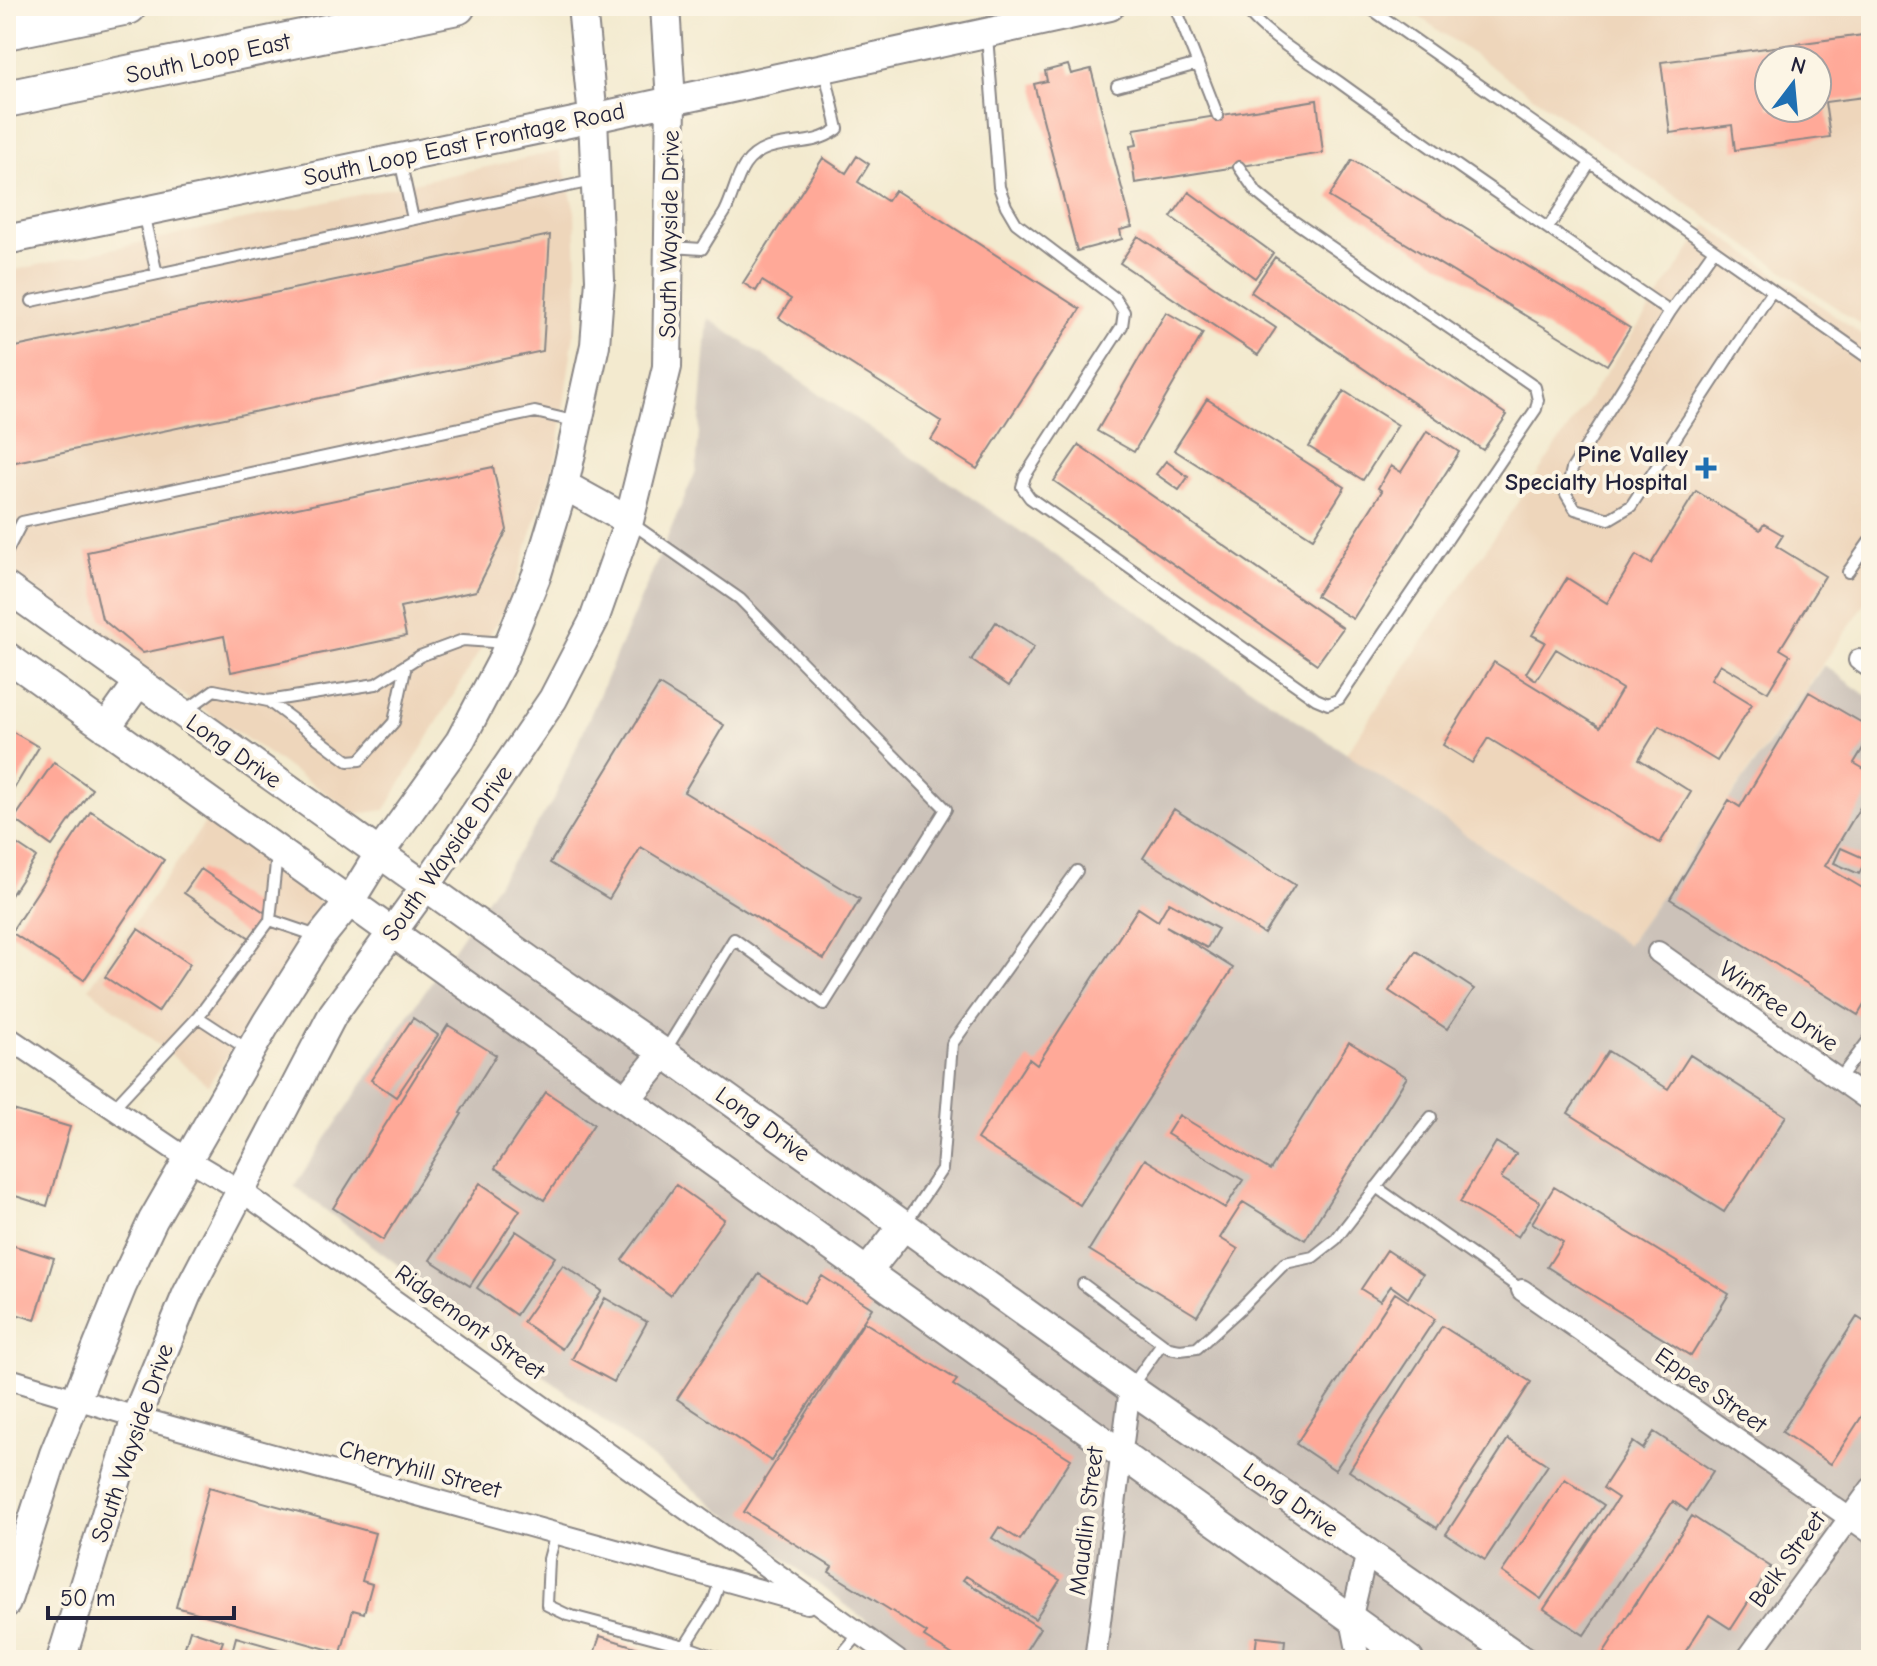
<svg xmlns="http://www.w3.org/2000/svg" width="1877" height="1666" font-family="'Comic Neue',sans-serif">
<rect width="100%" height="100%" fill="#fcf5e5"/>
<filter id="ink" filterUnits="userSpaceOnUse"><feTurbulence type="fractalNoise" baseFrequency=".0125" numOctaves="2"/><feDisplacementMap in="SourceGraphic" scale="16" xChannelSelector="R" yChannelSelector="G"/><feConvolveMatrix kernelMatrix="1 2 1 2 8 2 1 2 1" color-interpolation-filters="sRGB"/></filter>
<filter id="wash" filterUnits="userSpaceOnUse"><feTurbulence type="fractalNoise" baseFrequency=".006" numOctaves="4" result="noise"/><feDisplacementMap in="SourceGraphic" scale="32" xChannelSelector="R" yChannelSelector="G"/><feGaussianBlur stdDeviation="1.8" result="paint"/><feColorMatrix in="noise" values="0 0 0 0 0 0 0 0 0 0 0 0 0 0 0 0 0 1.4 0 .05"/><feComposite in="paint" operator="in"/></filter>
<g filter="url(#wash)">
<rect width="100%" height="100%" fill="#f3eacf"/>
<path fill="#eed6bb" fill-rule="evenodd" d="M1404 6H1871V332ZM1769 60H1817V108H1769Z
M559 151 575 211 578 304 557 454 510 600 385 810 356 814 104 641 6 567V272Z
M1707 225 1871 341V595L1627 945 1345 755Z
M209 817 327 907 208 1085 89 988Z"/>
<path fill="#ccc2b9" d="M708 318 1627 945 1824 665 1871 699V1660H918L294 1186 554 799 696 471Z"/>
<g id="blocks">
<path fill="#ffa998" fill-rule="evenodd" d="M1871 34V96L1825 102 1830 137 1735 150 1732 125 1670 133 1661 62ZM1769 60H1817V108H1769Z
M1068 65 1071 74 1091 69 1132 227 1120 230 1122 239 1077 251 1034 84 1047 81 1045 71Z
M1317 100 1323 153 1135 183 1130 146 1137 145 1134 129Z
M857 156 869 164 858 182 887 201 895 190 1080 309 977 469 931 440 942 422 779 318 791 299 762 281 756 291 743 283 823 158 846 173Z
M1352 160 1630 328 1607 365 1329 197Z
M1189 192 1273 253 1255 278 1171 217Z
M550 235 543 351 6 464V349Z
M1138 236 1276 328 1258 355 1120 263Z
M1275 257 1507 415 1483 450 1251 292Z
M1166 312 1203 333 1134 452 1097 431Z
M1344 391 1398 425 1363 480 1309 447Z
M1207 399 1345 487 1313 538 1174 450Z
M1427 431 1459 452 1353 619 1316 596 1382 491 1378 488 1391 466 1401 472Z
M1079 445 1343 628 1317 664 1054 481Z
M1166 461 1188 477 1179 490 1156 474Z
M493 467 507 530 476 591 400 607 406 636 231 672 224 636 143 653 102 619 87 552Z
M1696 491 1760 530 1764 524 1783 535 1776 546 1825 576 1780 649 1790 655 1768 692 1720 664 1711 679 1752 704 1717 761 1659 726 1639 759 1691 792 1660 843 1488 738 1472 763 1443 745 1494 662 1600 727 1622 689 1556 649 1536 680 1526 673 1545 642 1532 635 1567 578 1607 603 1636 555 1651 564Z
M996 622 1034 647 1009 686 971 660Z
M659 685 724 725 684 792 860 899 824 959 641 847 609 899 550 863Z
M1809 692 1871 728V735L1854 763 1871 773V789L1825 866 1871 893V993L1858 1015 1670 899 1729 800 1740 807Z
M6 728 39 747 6 802Z
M54 762 92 789 52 846 14 819Z
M1174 809 1295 885 1264 934 1143 858Z
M91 811 164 860 84 980 11 932Z
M6 837 36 857 6 903Z
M1841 848 1866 859 1859 874 1834 863Z
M201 869 267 914 250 938 184 893Z
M1169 902 1218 929 1207 948 1166 926 1233 968 1080 1205 977 1139 1029 1059 1037 1065 1138 908 1158 921Z
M138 929 190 964 158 1012 105 977Z
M1416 951 1474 989 1447 1029 1389 991Z
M413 1018 438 1035 396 1097 371 1080Z
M448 1025 496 1055 460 1113 462 1114 383 1240 333 1208Z
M1349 1042 1407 1077 1305 1240 1243 1202 1220 1238 1238 1249 1197 1316 1089 1250 1145 1159 1225 1208 1243 1180 1167 1134 1179 1115 1270 1170Z
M1608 1051 1668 1089 1690 1055 1786 1116 1724 1212 1568 1113Z
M546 1092 594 1124 544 1200 495 1168Z
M6 1108 70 1127 47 1206 6 1193Z
M1496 1142 1516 1154 1501 1178 1540 1202 1518 1237 1460 1202Z
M480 1183 520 1210 470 1286 430 1260Z
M676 1185 724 1219 670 1295 622 1260Z
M1554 1187 1729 1294 1691 1356 1547 1267 1563 1242 1532 1223Z
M516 1231 555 1257 516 1315 477 1288Z
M8 1244 54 1258 35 1320 6 1311V1253Z
M1387 1250 1423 1274 1408 1298 1391 1286 1380 1301 1361 1289Z
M563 1265 602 1291 562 1349 523 1322Z
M759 1274 804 1303 822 1276 872 1308 771 1461 677 1399Z
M1395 1293 1435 1319 1335 1470 1296 1444Z
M605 1298 647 1322 614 1382 572 1359Z
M1857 1317 1871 1326V1402L1831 1464 1782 1432Z
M864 1322 957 1380 953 1385 1071 1459 1020 1540 999 1527 992 1538 1060 1580 1035 1619 966 1576 963 1580 1040 1628 1020 1660H961L924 1637 927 1633 829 1572 832 1567 744 1512Z
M1442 1326 1531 1382 1437 1528 1349 1471Z
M1654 1432 1713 1471 1687 1511 1673 1501 1584 1635 1544 1609 1618 1498 1603 1488 1633 1442 1643 1449Z
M1508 1439 1548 1465 1485 1560 1446 1534Z
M1565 1479 1604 1505 1541 1599 1502 1572Z
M209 1487 375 1533 362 1581 372 1584 364 1613 353 1610 341 1653 176 1607Z
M1692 1516 1771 1567 1731 1629 1709 1615 1680 1660H1617L1604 1652Z
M190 1630 223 1641 216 1660H181Z
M600 1636 674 1659V1660H592Z
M236 1637 292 1653 290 1660H230Z
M1257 1637 1285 1640 1283 1660H1254Z"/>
</g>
</g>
<g filter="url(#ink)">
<use href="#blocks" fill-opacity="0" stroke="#8a8685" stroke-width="2"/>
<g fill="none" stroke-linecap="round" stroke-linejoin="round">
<defs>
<path id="service" d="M1175 6 1218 116
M1244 6C1258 31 1314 64 1339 82 1448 161 1559 236 1670 312
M1367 6 1871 360
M987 36 999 187 1006 206 1016 223 1115 298 1124 312 1122 326 1025 476 1022 487 1030 498 1316 699 1328 704 1339 699 1536 409 1538 400 1535 387 1279 211 1257 193 1239 167
M1117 86 1198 64
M400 160 413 219
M143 213 157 274
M1548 228 1590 163
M671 247 702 249C709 236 718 224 725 212 738 186 737 159 768 148 795 139 812 147 838 129L824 68
M1714 250 1670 312 1572 469 1566 494 1575 509 1609 519 1631 506 1772 291
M32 301 592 181
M630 522 740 599 946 809 824 1004 734 939 665 1051
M6 553 22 522 535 412 578 422
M1848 572 1871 539
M268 701 348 761 360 760 394 722 406 665
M184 712 214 690 268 701 376 684 420 656 463 640 507 643
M270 920 277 854
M198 1017 270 920 320 937
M1839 1079 1871 1037
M113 1108 198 1017 250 1051
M1376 1187 1522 1290
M905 1224 942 1169 952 1044 1077 871
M1083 1284 1169 1348 1180 1350 1197 1348 1242 1307 1285 1263 1313 1257 1336 1239 1431 1117
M1131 1387 1162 1343
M556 1533 549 1559 547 1605 568 1615 685 1646 713 1602 721 1579
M685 1646 724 1660
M837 1660 859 1634"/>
<path id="minor" d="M1859 660 1871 668
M1658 952 1871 1102
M6 1036 188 1159 240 1190 897 1660
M1522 1290 1871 1533
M6 1378 136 1417 807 1603
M1095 1660 1130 1388
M1359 1660 1351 1620 1367 1552
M1746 1660 1871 1488"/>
<path id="secondary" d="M6 240 593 118 1110 6
M564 485 629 521
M6 587 529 960 664 1053 1130 1388 1522 1660
M6 656 1409 1660
M106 728 138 683
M626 1099 664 1053
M867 1272 904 1225
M6 1603 54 1454 122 1286 153 1220 267 1022 320 938 350 901 379 854 460 741 501 663 537 574 564 485 595 345 600 280 593 118 582 6
M61 1660 136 1417 187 1294 333 1014 425 887 553 699 594 620 629 521 667 367 671 101 665 6"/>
<path id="motorway" d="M6 31 128 6
M6 99 457 6"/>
</defs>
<use href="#service" stroke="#8a8685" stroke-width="14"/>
<use href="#minor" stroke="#8a8685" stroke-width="24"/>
<use href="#secondary" stroke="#8a8685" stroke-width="32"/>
<use href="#motorway" stroke="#8a8685" stroke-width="40"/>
<use href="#service" stroke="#fff" stroke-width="10"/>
<use href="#minor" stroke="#fff" stroke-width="20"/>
<use href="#secondary" stroke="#fff" stroke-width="28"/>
<use href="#motorway" stroke="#fff" stroke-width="36"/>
</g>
</g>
<path fill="#1f6fb2" stroke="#fcf5e5" stroke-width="3" d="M1702 456h8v8h8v8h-8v8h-8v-8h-8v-8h8z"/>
<g text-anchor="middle" stroke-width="8" stroke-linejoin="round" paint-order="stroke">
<g font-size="24" fill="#22223b" stroke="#fcf5e5">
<text transform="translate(208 58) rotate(-12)" y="8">South Loop East</text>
<text transform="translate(464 144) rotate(-12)" y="8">South Loop East Frontage Road</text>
<text transform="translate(669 234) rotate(-89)" y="8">South Wayside Drive</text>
<text transform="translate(234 751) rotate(35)" y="8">Long Drive</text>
<text transform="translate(447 853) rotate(-55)" y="8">South Wayside Drive</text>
<text transform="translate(1779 1006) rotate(35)" y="8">Winfree Drive</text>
<text transform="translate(763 1124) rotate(36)" y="8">Long Drive</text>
<text transform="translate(470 1322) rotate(36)" y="8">Ridgemont Street</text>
<text transform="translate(1711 1390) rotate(35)" y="8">Eppes Street</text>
<text transform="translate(132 1443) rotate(-71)" y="8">South Wayside Drive</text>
<text transform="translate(420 1469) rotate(15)" y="8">Cherryhill Street</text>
<text transform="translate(1291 1500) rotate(35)" y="8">Long Drive</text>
<text transform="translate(1086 1521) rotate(-83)" y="8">Maudlin Street</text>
<text transform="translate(1787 1559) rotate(-54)" y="8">Belk Street</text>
</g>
<g font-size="24" font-weight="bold" fill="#22223b" stroke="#fcf5e5" text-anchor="end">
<text x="1688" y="462">Pine Valley<tspan x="1688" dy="28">Specialty Hospital</tspan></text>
</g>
</g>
<rect width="1877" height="1666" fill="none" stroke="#fcf5e5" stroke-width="32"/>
<g transform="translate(1793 84) rotate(16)"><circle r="38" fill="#fcf5e5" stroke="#a5a1a1" stroke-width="2"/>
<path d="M0-6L14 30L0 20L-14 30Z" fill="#1f6fb2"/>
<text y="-12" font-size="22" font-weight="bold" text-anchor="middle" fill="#22223b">N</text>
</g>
<path d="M48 1606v12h186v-12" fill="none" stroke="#22223b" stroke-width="4"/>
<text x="60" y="1606" font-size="24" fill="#22223b" stroke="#fcf5e5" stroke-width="6" paint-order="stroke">50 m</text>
</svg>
